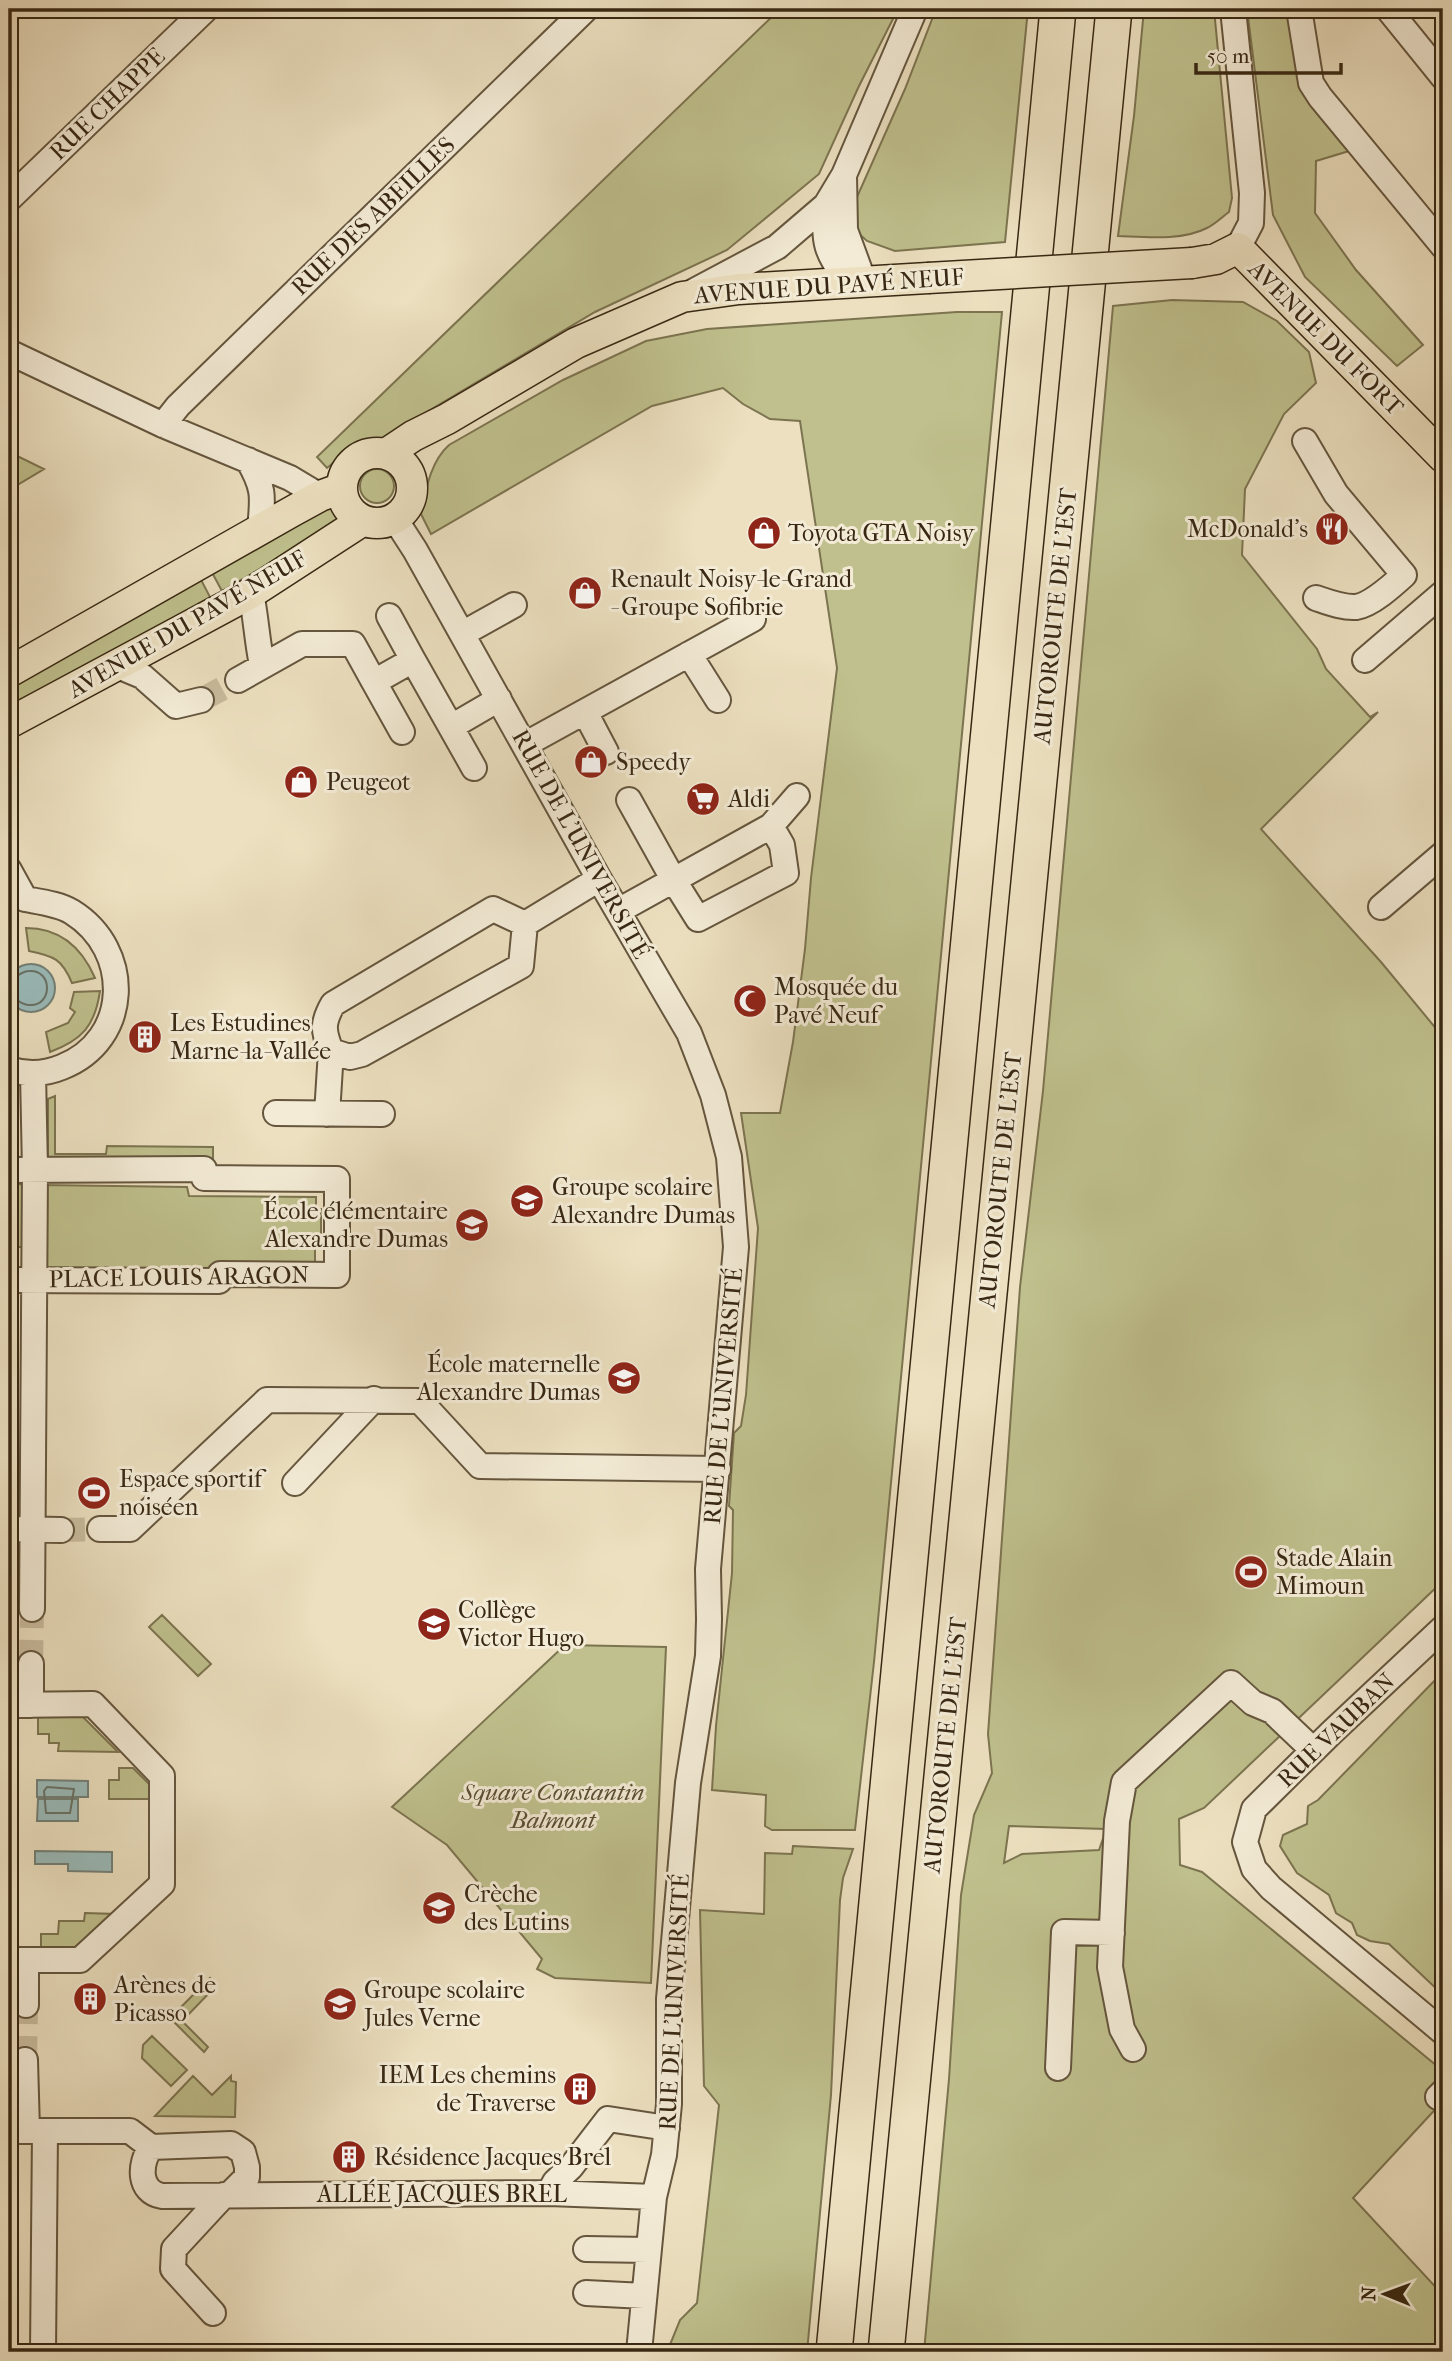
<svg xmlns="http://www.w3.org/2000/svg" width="1452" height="2361" font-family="'IM FELL French Canon',serif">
  <rect width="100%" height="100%" fill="#ece0c0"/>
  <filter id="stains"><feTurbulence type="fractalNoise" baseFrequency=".00286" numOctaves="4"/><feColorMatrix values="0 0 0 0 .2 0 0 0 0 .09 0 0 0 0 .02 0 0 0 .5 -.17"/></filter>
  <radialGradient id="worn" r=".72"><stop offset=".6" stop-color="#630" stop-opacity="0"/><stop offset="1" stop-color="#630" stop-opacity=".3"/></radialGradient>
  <path fill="#bfc08d" stroke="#7c7450" stroke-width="2" fill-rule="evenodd" d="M780 9H898L859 86 819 174 727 250 595 312 378 441 358 443 327 468 317 457Z
    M936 9H1028L1005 242 895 251 867 241 856 231 849 215 905 89Z
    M1144 9H1214L1232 198 1229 212C1222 217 1215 224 1207 228 1182 241 1145 237 1118 236L1134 116Z
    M1247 9H1288L1349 151 1316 161 1315 213 1356 270 1423 345 1397 366 1305 277 1273 215Z
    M1172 300 1243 302 1277 321 1309 352 1316 383 1284 414 1245 489 1242 555 1317 649 1326 669 1370 717 1378 712 1261 829 1381 962 1443 1037V1581L1204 1808 1179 1819 1180 1865 1202 1872 1443 2071V2101L1353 2198 1443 2295V2352H924L949 2079 961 1895 974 1815 992 1773 988 1734 1020 1287 1043 1091 1113 306ZM1009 1826 1106 1829V1830L1099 1850 1022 1854 1004 1863Z
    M957 312H1002L874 1662 855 1830H772L765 1826 766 1795 712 1790 716 1726 732 1573 733 1510 729 1506 734 1433 741 1426 746 1395 758 1228 741 1113H780L793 1042 805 949 811 878 837 668 800 421 770 419 743 404 723 388 652 406 431 534 421 514C426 490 430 462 449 445L563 380 646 341 707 329Z
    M9 452 44 469 9 490Z
    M360 486a17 17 0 1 1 34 0a17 17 0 1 1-34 0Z
    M334 496 346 519 222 591 209 567Z
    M198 574 210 597 9 712V681Z
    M26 928C61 928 82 948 95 978L72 983C62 959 54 956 29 951Z
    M100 991C95 1026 82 1040 50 1052L46 1032 68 1023 75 1012 70 1008 74 992Z
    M55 1096V1154H106L107 1146 213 1147V1166L48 1165V1099Z
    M25 1184 24 1247H18L17 1270H9V1185Z
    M41 1185 187 1187 189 1196 316 1197V1209H321V1248H315V1271H40Z
    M162 1615 211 1664 198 1676 149 1627Z
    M565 1645 666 1647 651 1983 555 1978 537 1969 542 1959 447 1845 392 1807Z
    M1443 1672V1995L1389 1944 1370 1941 1357 1935 1352 1923 1336 1913 1329 1895 1297 1873 1280 1846 1283 1835 1307 1824 1308 1806 1318 1800Z
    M38 1713H79L118 1752 58 1751 59 1743H49V1734H38Z
    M119 1768H133L150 1785V1799H109V1780H119Z
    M793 1846 853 1849 843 1878 840 1900 831 2095 807 2352H667L680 2320 697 2303 719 2105 704 2086 700 1910 764 1914 765 1853 792 1854Z
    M85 1913 116 1914 77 1952 41 1951V1934H58L59 1921H84Z
    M210 1978 217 1985 182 2021 208 2047 204 2052 170 2018Z
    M152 2036 187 2070 171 2086 142 2058 143 2045Z
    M193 2076 212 2095 231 2076V2081L236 2082 235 2117 155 2116Z"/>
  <path fill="#9abbba" stroke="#738077" stroke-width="2" d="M7 988a24 24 0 1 1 48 0a24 24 0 1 1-48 0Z
    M37 1780 88 1781V1797H37Z
    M38 1799H78V1821H37Z
    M35 1851 112 1852V1872L68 1871V1864H35Z"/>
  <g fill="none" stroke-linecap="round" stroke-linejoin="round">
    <path stroke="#697266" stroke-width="2" d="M9 979C17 978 21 971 29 971 53 969 53 1007 29 1005 21 1005 17 998 9 997
      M47 1787 74 1789 70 1813H46L44 1791Z"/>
    <path stroke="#c8bb9d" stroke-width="24" stroke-dasharray="24 12" stroke-linecap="butt" d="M201 700 238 680
      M61 1530 100 1529
      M31 1664 32 1609
      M25 2060 26 2005"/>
    <g stroke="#65563e" stroke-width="28">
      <path id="minor" d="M1233 9 1252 193 1251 223 1238 248
        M1299 9 1311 83 1320 97 1443 246
        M1388 9 1443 77
        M844 176 845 230 864 282
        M9 199 206 9
        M826 205C824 247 825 248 848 283
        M694 291 777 247 826 205 844 175 915 9
        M9 352 163 425 290 478 320 496
        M163 425 178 406 586 9
        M1305 441 1336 494 1404 575C1393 585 1371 605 1356 607 1343 608 1328 602 1316 598
        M248 460C265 489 263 497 260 529
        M395 519 415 550 599 879 689 1033 713 1095 729 1157 736 1247 708 1569 709 1619 708 1656 688 1783 669 1999V2104L664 2155 654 2197 639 2352
        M251 593C256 617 257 641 262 665
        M389 616 413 660
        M462 634 514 605
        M689 654 718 700
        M1365 660 1443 593
        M118 666 142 676 176 706 201 700
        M238 680 302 644H353L374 682 413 660 474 768
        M374 682 402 732
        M585 712 606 752
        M451 727 499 699
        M526 744 753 619
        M771 826 797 796
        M9 870 25 899C41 902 59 904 72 912 133 950 131 1040 62 1067 45 1074 26 1075 9 1069
        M1381 907 1443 854
        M493 909 525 924 521 966 362 1054 350 1057 331 1051C323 1031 322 1023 333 1004Z
        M618 911 771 826 782 845 786 873 698 919 673 879 629 800
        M525 924 599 879
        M276 1113 382 1114
        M327 1114 331 1051
        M9 1170 204 1169V1178L337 1179V1275L220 1274 219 1281 9 1280
        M295 1483 374 1399
        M9 1529 61 1530
        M100 1529H130L267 1400 420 1401 480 1466 718 1469
        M32 1609 35 1170 33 1073
        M1443 1628 1331 1733 1254 1809 1245 1842 1254 1869 1271 1888 1443 2032
        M9 1705 93 1704 162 1776V1884L80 1960H9
        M31 1705V1664
        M26 2005V1960
        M1133 2049 1122 2029 1110 1967 1117 1821 1124 1782 1231 1683 1253 1703 1272 1711 1313 1750
        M25 2060 27 2131
        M1058 2068 1064 1932 1112 1933
        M1438 2097 1443 2092
        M9 2131H130L151 2147
        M549 2193 555 2182 571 2167 608 2119 667 2128
        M229 2195 247 2177V2167L243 2152 231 2144 151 2147C139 2164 138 2192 162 2196L549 2193 654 2197
        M586 2249 648 2250
        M586 2293 644 2296
        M213 2313 173 2269 174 2249 224 2195
        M43 2352 45 2131"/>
    </g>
    <g stroke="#382813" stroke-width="33">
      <path id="major" d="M1192 263 1216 259 1238 248 1443 457
        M342 488a35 35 0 1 1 70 0a35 35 0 1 1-70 0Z
        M386 454 413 436 447 419 576 343 682 297 739 289 928 278
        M9 672 291 512 320 496 342 488
        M9 723 251 593 362 521"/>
    </g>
    <g stroke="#382813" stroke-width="38">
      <path id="highway" d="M834 2352 1058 9
        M886 2352 1114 9"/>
    </g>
    <use href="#minor" stroke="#f3ebd6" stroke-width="24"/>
    <use href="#major" stroke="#ece0c0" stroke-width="30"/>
    <use href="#highway" stroke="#ece0c0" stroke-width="35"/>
    <g stroke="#382813" stroke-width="33" stroke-linecap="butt">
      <path id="major-bridge" d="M928 278 1192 263"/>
    </g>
    <use href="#major-bridge" stroke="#ece0c0" stroke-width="30"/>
  </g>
  <defs>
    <g id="restaurant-disc" transform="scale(1.75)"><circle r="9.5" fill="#8f2418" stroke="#f3ebd6"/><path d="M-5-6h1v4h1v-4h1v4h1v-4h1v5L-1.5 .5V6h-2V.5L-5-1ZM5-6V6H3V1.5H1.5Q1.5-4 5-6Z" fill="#fff"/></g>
    <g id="shop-disc" transform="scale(1.75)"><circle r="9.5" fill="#8f2418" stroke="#f3ebd6"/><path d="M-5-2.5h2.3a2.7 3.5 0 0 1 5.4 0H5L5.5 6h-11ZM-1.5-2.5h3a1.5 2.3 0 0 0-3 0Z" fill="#fff"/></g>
    <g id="supermarket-disc" transform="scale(1.75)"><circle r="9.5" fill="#8f2418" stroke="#f3ebd6"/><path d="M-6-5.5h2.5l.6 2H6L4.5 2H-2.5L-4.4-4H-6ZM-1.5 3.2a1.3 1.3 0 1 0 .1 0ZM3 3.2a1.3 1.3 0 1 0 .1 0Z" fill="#fff"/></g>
    <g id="mosque-disc" transform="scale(1.75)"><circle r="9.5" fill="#8f2418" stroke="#f3ebd6"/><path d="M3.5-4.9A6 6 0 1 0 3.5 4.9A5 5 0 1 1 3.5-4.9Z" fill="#fff"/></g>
    <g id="building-disc" transform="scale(1.75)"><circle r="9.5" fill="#8f2418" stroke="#f3ebd6"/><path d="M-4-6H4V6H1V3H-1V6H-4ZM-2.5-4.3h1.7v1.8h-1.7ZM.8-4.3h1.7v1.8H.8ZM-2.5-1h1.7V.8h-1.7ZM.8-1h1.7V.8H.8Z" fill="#fff"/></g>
    <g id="school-disc" transform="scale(1.75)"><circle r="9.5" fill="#8f2418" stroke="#f3ebd6"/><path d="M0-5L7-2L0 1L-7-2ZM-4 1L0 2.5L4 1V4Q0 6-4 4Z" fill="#fff"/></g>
    <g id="stadium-disc" transform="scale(1.75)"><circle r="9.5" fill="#8f2418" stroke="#f3ebd6"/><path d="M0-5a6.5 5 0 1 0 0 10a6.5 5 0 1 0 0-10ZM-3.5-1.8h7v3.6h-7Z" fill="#fff"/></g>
  </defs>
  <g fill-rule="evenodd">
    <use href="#restaurant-disc" x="1332" y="529"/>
    <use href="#shop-disc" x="764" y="533"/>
    <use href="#shop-disc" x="585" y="593"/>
    <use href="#shop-disc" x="591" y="762"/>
    <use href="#shop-disc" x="301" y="782"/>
    <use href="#supermarket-disc" x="703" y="799"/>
    <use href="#mosque-disc" x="750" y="1001"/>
    <use href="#building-disc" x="145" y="1037"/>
    <use href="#school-disc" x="527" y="1201"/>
    <use href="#school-disc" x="472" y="1225"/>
    <use href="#school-disc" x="624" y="1378"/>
    <use href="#stadium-disc" x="94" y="1493"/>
    <use href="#stadium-disc" x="1251" y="1572"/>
    <use href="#school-disc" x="434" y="1624"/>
    <use href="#school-disc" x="439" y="1908"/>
    <use href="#building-disc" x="90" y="1999"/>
    <use href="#school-disc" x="340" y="2004"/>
    <use href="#building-disc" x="580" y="2089"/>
    <use href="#building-disc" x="349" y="2157"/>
  </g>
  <g text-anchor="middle" stroke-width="6" stroke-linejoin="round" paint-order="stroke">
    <g font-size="24" fill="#382813" stroke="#f3ebd6">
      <text transform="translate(107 104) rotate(-44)" y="8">RUE CHAPPE</text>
      <text transform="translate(373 216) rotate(-44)" y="8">RUE DES ABEILLES</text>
      <text transform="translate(829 286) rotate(-4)" y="8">AVENUE DU PAVÉ NEUF</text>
      <text transform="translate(1326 338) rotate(45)" y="8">AVENUE DU FORT</text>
      <text transform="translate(1055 616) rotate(-84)" y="8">AUTOROUTE DE L’EST</text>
      <text transform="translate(187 624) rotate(-30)" y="8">AVENUE DU PAVÉ NEUF</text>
      <text transform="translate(581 844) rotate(61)" y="8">RUE DE L'UNIVERSITÉ</text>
      <text transform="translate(1000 1180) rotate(-84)" y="8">AUTOROUTE DE L’EST</text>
      <text transform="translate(179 1277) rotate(-1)" y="8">PLACE LOUIS ARAGON</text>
      <text transform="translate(723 1396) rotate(-85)" y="8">RUE DE L'UNIVERSITÉ</text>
      <text transform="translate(1336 1730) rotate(-44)" y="8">RUE VAUBAN</text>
      <text transform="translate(945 1745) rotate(-84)" y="8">AUTOROUTE DE L’EST</text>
      <text transform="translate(674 2002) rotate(-87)" y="8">RUE DE L'UNIVERSITÉ</text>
      <text x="442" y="2202">ALLÉE JACQUES BREL</text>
    </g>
    <g font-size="24" fill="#382813" stroke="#f3ebd6" text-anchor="start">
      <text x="1308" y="537" text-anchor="end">McDonald's</text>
      <text x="788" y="541">Toyota GTA Noisy</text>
      <text x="610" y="587">Renault Noisy-le-Grand<tspan x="610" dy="28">- Groupe Sofibrie</tspan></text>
      <text x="616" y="770">Speedy</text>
      <text x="326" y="790">Peugeot</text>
      <text x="728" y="807">Aldi</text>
      <text x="774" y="995">Mosquée du<tspan x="774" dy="28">Pavé Neuf</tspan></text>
      <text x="170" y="1031">Les Estudines<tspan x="170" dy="28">Marne-la-Vallée</tspan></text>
      <text x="552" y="1195">Groupe scolaire<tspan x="552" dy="28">Alexandre Dumas</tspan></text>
      <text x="448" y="1219" text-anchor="end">École élémentaire<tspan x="448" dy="28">Alexandre Dumas</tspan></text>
      <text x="600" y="1372" text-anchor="end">École maternelle<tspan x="600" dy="28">Alexandre Dumas</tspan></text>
      <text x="119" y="1487">Espace sportif<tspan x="119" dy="28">noiséen</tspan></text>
      <text x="1276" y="1566">Stade Alain<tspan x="1276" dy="28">Mimoun</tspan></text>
      <text x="458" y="1618">Collège<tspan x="458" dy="28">Victor Hugo</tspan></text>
      <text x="464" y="1902">Crèche<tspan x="464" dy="28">des Lutins</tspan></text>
      <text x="114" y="1993">Arènes de<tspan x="114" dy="28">Picasso</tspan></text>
      <text x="364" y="1998">Groupe scolaire<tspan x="364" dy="28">Jules Verne</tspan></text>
      <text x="556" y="2083" text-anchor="end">IEM Les chemins<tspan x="556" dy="28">de Traverse</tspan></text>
      <text x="374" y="2165">Résidence Jacques Brel</text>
    </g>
    <g font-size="24" font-style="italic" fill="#5a4e32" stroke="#f3ebd6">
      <text x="553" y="1800">Square Constantin<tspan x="553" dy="28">Balmont</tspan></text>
    </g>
  </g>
  <rect width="1452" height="2361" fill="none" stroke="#ece0c0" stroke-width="35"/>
  <rect x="10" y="10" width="1431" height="2340" fill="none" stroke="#382813" stroke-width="3.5"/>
  <rect x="18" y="18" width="1417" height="2326" fill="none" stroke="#382813" stroke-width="2"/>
  <g transform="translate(1385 2294) rotate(271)" stroke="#f3ebd6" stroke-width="5" paint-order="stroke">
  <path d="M0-5L12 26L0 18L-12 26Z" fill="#382813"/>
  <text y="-10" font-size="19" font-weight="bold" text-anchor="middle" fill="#382813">N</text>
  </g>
  <path d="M1196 63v10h145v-10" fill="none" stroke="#382813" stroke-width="3.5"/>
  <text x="1207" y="63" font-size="21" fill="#382813" stroke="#f3ebd6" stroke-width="5" paint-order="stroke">50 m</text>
  <rect width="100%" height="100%" filter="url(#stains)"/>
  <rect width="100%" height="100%" fill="url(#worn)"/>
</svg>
